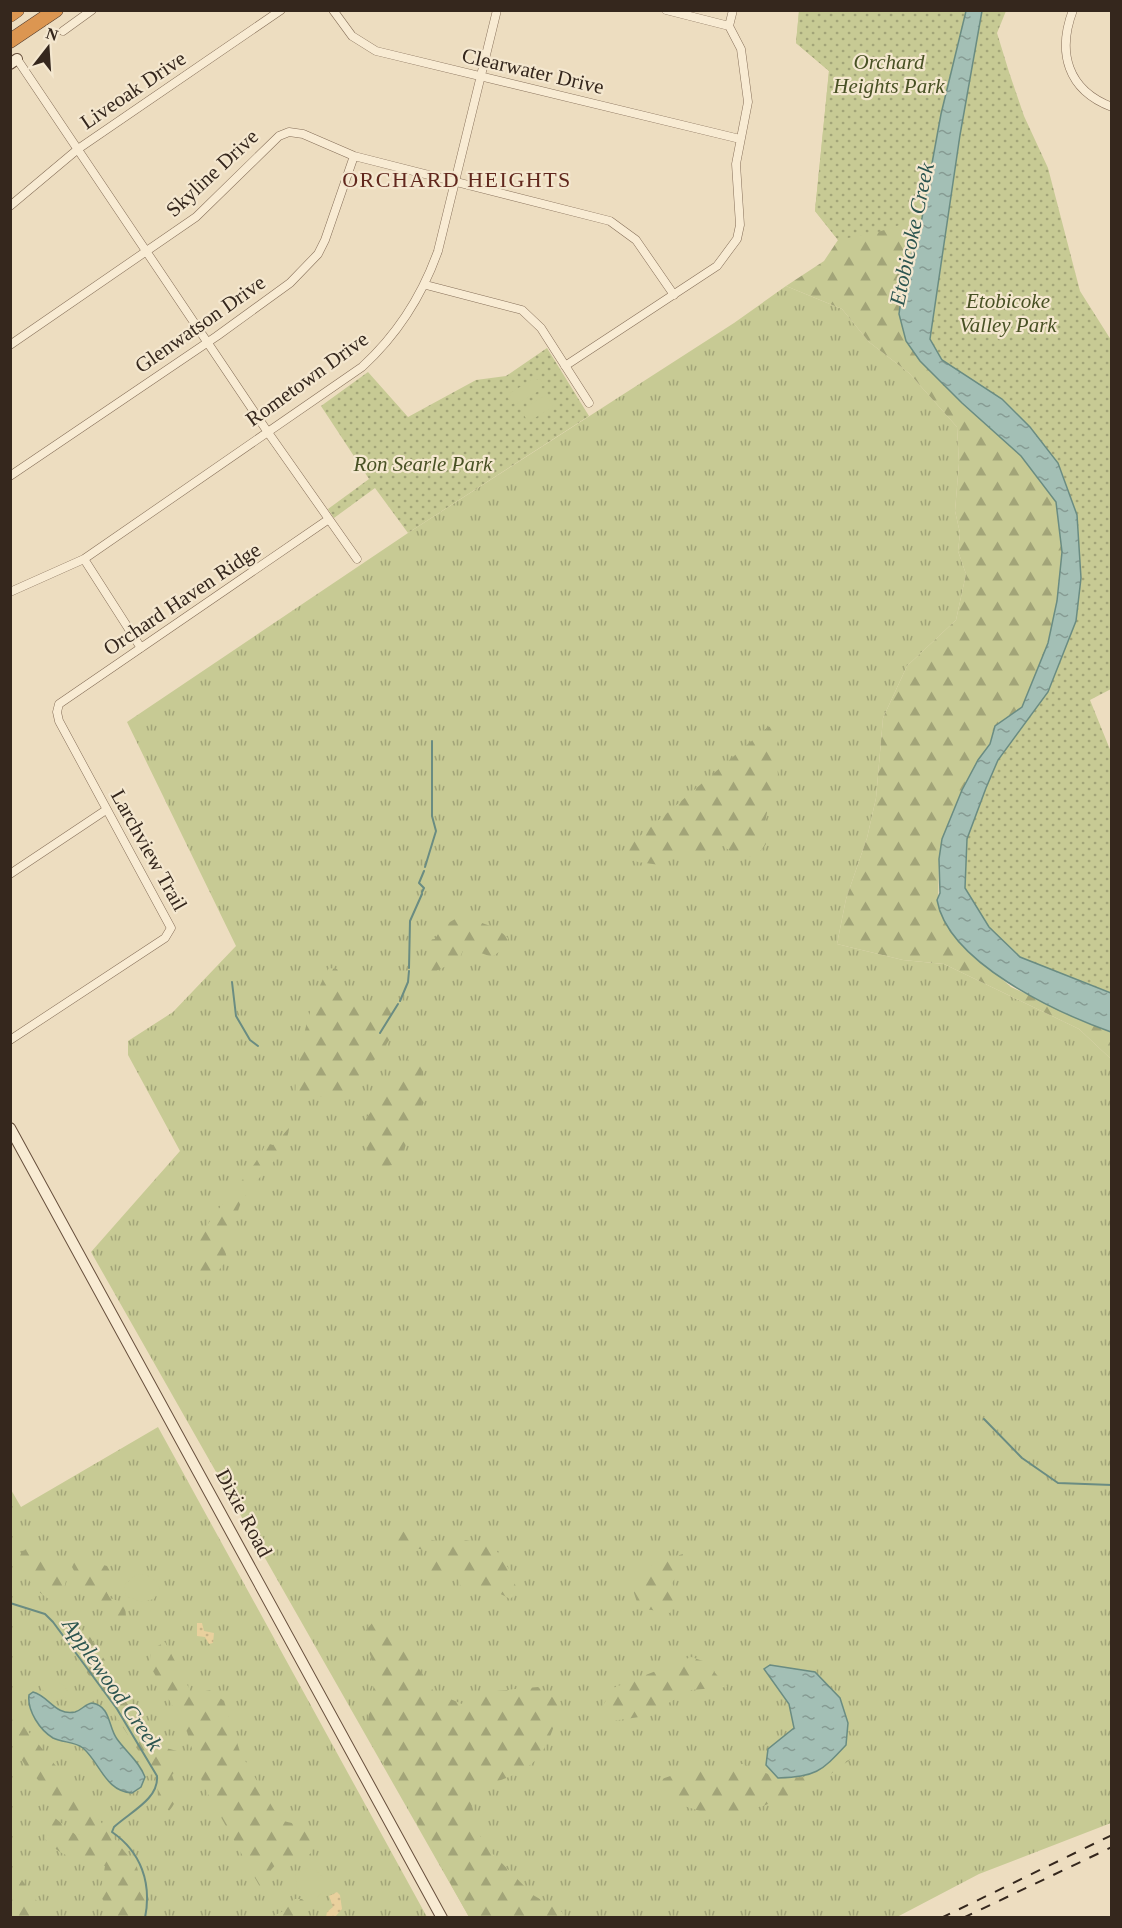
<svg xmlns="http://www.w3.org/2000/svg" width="1122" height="1928" font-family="'Times New Roman',serif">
  <defs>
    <pattern id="grass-tufts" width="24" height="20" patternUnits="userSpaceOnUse" patternTransform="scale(1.5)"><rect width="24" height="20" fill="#c7ca94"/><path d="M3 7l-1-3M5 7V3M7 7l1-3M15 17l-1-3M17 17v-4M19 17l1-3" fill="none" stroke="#a2a478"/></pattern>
    <pattern id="forest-firs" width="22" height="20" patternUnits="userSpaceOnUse" patternTransform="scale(1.5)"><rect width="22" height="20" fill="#c7ca94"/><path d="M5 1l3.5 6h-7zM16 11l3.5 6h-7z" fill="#a2a478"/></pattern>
    <pattern id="sand-dots" width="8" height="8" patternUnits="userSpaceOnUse" patternTransform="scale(1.5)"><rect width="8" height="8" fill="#e9d09d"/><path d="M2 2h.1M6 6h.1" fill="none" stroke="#c8b387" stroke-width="1.8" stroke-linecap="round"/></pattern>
    <pattern id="park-dots" width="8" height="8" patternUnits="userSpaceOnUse" patternTransform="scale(1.5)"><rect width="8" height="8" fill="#c7ca94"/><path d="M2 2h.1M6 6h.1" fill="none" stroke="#a2a478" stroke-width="1.8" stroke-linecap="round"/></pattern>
    <pattern id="water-ripples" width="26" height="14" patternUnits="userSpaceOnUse" patternTransform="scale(1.5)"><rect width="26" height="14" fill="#a3bfb5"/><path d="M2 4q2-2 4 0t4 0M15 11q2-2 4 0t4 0" fill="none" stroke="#869b93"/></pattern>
  </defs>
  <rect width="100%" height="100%" fill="#edddc0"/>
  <path fill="url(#grass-tufts)" d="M786 286 842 309 869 342 909 373 957 427 959 463 955 511 960 533 958 551 966 574 956 620 907 666 883 718 876 798 867 838 846 899 837 944 903 960 944 964 1079 1029 1111 1059V1823L979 1874 897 1917H564L561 1912 469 1917 91 1252 180 1151 128 1055V1041L173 1012 236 946 127 722 408 533 734 323Z
    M158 1427 427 1917H11L10 1488 21 1507Z"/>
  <path fill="url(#forest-firs)" d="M799 11 957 44 922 218 904 279 962 403 1021 456 1056 502 1062 552 1057 601 1048 643 1022 707 995 726 990 744 978 760 942 839 939 859 938 906 993 971 1011 987 1111 1032V1059L1079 1029 944 964 903 960 837 944 846 899 867 838 876 798 883 718 907 666 956 620 966 574 958 551 960 533 955 511 959 463 957 427 909 373 869 342 842 309 786 286 824 261 838 240 815 211 829 71 796 43Z
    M778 725C780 738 778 740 775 752 774 761 780 770 777 780 771 804 761 819 766 844 752 864 738 858 722 845L699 854H676L660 865 638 862 619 854 768 727Z
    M462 915 473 924 482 923 496 928 508 938 507 946 492 957 481 953 475 942C460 942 465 956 456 961 447 965 439 971 429 973L423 965 429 950 428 940 435 939 443 926Z
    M329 968 337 969 347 990 357 1000 389 1002 404 1012 401 1022 380 1054 336 1099 326 1096 296 1101C292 1069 311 996 329 968Z
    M424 1044 430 1058 423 1067 424 1102 407 1141 402 1157 393 1165 382 1167C366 1155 361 1140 365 1120L412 1054Z
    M289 1128C286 1159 255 1176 241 1203 234 1218 236 1234 224 1246L227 1259 219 1270 202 1282C199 1276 194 1267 195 1260 196 1220 251 1181 266 1143L273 1145Z
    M416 1530 429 1539 446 1544 466 1540 494 1547 509 1569 518 1592 510 1599C494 1589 484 1590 467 1584L461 1587 457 1577 447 1573 433 1574 427 1563 435 1560 433 1552C420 1547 410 1550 397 1546V1532Z
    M29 1549 44 1552 66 1581 61 1600 53 1602C39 1592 24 1583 28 1565L20 1556 22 1551Z
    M683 1554 679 1572 672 1583 677 1597 670 1613 639 1608 629 1578 659 1561Z
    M86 1560 107 1566 112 1575 105 1589 110 1598 125 1604 126 1617 119 1621C112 1618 88 1600 84 1594 79 1586 77 1575 72 1567L75 1561Z
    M373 1622 403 1644 434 1692 462 1704 496 1691 538 1687 561 1703C543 1768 532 1770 471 1790L473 1825 490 1851 533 1895 562 1912 564 1917H469L366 1732 376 1672 363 1634Z
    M87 1632 159 1746 177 1751 183 1763 172 1775C177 1789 180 1798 169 1811L158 1798 157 1779 78 1659 71 1640 77 1634Z
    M165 1642 192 1694 210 1690 224 1701 240 1752 280 1820C303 1827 314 1823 312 1852L305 1858 279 1861 271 1870 272 1886 264 1894 203 1785 187 1732 149 1664 152 1649Z
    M691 1657 706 1662 727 1687 691 1690 646 1716 612 1721 601 1709 613 1688Z
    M11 1710 137 1867 149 1917H113L100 1895 105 1866C82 1861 61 1858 45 1839L46 1823 55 1818 76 1835 84 1833 25 1765 11 1743Z
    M851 1759 817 1784 763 1806 715 1816 669 1801 659 1780 690 1769 743 1764 778 1778 808 1777Z
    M11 1873 22 1880 48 1917H11Z
    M295 1899H302L306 1903 304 1917H272L285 1910Z"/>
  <path fill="url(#sand-dots)" d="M197 1623H202L204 1631 214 1633 213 1643 209 1644 205 1637 197 1636Z
    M337 1892 340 1895 342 1909 335 1917H326L327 1912 333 1907 329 1896Z"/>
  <path fill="url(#park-dots)" d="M799 11H966L941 114 922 218 878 232 838 240 815 211 829 71 796 43Z
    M982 11H1006L997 33 1009 72 1024 116 1048 168 1080 291 1111 340V689L1090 700 1111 752V993L1020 958 989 927 965 888 967 839 986 788 998 760 1048 692 1076 621 1081 578 1077 515 1058 463 1030 427 1002 399 942 360 930 339 960 135Z
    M547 348 589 416 408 533 375 488 334 518 328 509 369 479 321 406 368 372 408 417 476 380 506 376Z"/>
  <path fill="#c7ca94" d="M535 378 537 380 540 379 544 385 541 387 542 389 517 404 515 402 512 404 508 398 511 396 510 393Z
    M546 395 553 407 528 422 521 410Z
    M137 1574C148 1574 157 1578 160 1589L154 1599 142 1602 126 1596 124 1585Z
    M49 1677 65 1686 68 1693 66 1697 57 1700 41 1689V1679Z
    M304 1868 316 1870 323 1878V1892L315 1899H308L297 1887 295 1875Z"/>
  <path fill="url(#water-ripples)" stroke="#6a8c82" stroke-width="1.5" d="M966 11H982L960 135 930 339 942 360 1002 399 1030 427 1058 463 1077 515 1081 578 1076 621 1048 692 998 760 986 788 967 839 965 888 989 927 1020 957 1111 993V1032C1058 1013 948 963 937 900L940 893 939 859 942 839 962 790 978 760 990 744 995 726 1022 707 1048 643 1057 601 1062 552 1056 502 1021 456 962 403 920 361 906 341 899 314 904 279 922 218 941 114Z
    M770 1665 815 1672 840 1698 848 1723 846 1745C820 1773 816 1776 778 1778L766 1765 768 1749 794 1728 789 1704 764 1669Z
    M33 1692C49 1696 55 1716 75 1712 82 1710 85 1704 92 1703 111 1706 108 1727 117 1739 127 1753 139 1761 145 1777L141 1787 132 1793C105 1791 101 1764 83 1748 74 1741 63 1743 53 1738 40 1730 27 1711 29 1695Z"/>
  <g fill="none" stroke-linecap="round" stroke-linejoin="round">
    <path stroke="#6a8c82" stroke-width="2" d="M425 867 436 831 432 816V741
      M422 892 424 888 419 883 424 871
      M409 968 410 921 422 894
      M232 982 236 1016 250 1040 258 1046
      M400 1001 408 982 409 971
      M380 1033 398 1004
      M984 1419 1022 1458 1058 1483 1112 1485
      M10 1603 45 1614 53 1622 117 1709 157 1776C159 1799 130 1812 114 1827L112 1832C141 1852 152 1883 145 1918"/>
    <g stroke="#856e58" stroke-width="9">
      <path id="street" d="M333 10 352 36 376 51 740 139
        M666 10 729 26
        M1073 10C1057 52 1067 90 1112 107
        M63 31 92 10
        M17 59 267 431 357 559
        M10 206 78 149 281 10
        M426 285 522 310 541 328 589 403
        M10 345 196 217 279 136 289 132 303 134 354 156 610 221 636 240 674 295
        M565 366 717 266 737 239 740 225 736 164 748 102 741 49 729 26 733 10
        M10 476 217 336 290 283 318 254 325 240 354 156
        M84 559 141 648
        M10 592 84 559 362 367C398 334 422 296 438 251L497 10
        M10 874 106 810
        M10 1040 165 938 171 928 59 721 57 712 59 704 329 519"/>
    </g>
    <g stroke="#674f3c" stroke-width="12">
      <path id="secondary" d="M10 64 17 59
        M10 1128 442 1918"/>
    </g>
    <g stroke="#533c2d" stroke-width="15">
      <path id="highway" d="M10 15 17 10
        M10 41 56 10"/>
    </g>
    <use href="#street" stroke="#f8ebd3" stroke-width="8"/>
    <use href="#secondary" stroke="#f8ebd3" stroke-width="10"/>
    <use href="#highway" stroke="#dc9651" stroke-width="14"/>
    <path stroke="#35271d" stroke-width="2" stroke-dasharray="10 10" stroke-linecap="butt" d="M941 1918 1112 1835
      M963 1918 1112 1847"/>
  </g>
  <g text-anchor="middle" stroke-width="4.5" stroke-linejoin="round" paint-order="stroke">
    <g font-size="21" font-style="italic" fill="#485124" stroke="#f4e7cf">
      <text x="889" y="69">Orchard<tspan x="889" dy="24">Heights Park</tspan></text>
      <text x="1008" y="308">Etobicoke<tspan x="1008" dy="24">Valley Park</tspan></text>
      <text x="423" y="471">Ron Searle Park</text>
    </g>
    <g font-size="21" fill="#35271d" stroke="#f4e7cf">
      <text transform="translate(533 71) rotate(13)" y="7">Clearwater Drive</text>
      <text transform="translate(133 90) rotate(-34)" y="7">Liveoak Drive</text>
      <text transform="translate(212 173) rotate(-43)" y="7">Skyline Drive</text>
      <text transform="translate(200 324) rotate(-35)" y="7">Glenwatson Drive</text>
      <text transform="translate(307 379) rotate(-36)" y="7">Rometown Drive</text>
      <text transform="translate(182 599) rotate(-34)" y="7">Orchard Haven Ridge</text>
      <text transform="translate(149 850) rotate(61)" y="7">Larchview Trail</text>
      <text transform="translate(244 1513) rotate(62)" y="7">Dixie Road</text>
    </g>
    <g font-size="22" letter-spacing="1.5" fill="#61271d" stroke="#f4e7cf">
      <text x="457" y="187">ORCHARD HEIGHTS</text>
    </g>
    <g font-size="22" font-style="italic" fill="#2c5550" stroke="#f4e7cf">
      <text transform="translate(911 234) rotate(-78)" y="8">Etobicoke Creek</text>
      <text transform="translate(113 1684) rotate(55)" y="8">Applewood Creek</text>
    </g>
  </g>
  <rect width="1122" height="1928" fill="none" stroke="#35271d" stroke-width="24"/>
  <g transform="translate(48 48) rotate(17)" stroke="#f4e7cf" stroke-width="4.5" paint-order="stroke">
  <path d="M0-4.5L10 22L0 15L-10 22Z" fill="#35271d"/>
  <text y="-9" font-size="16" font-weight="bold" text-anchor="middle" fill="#35271d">N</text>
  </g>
</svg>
